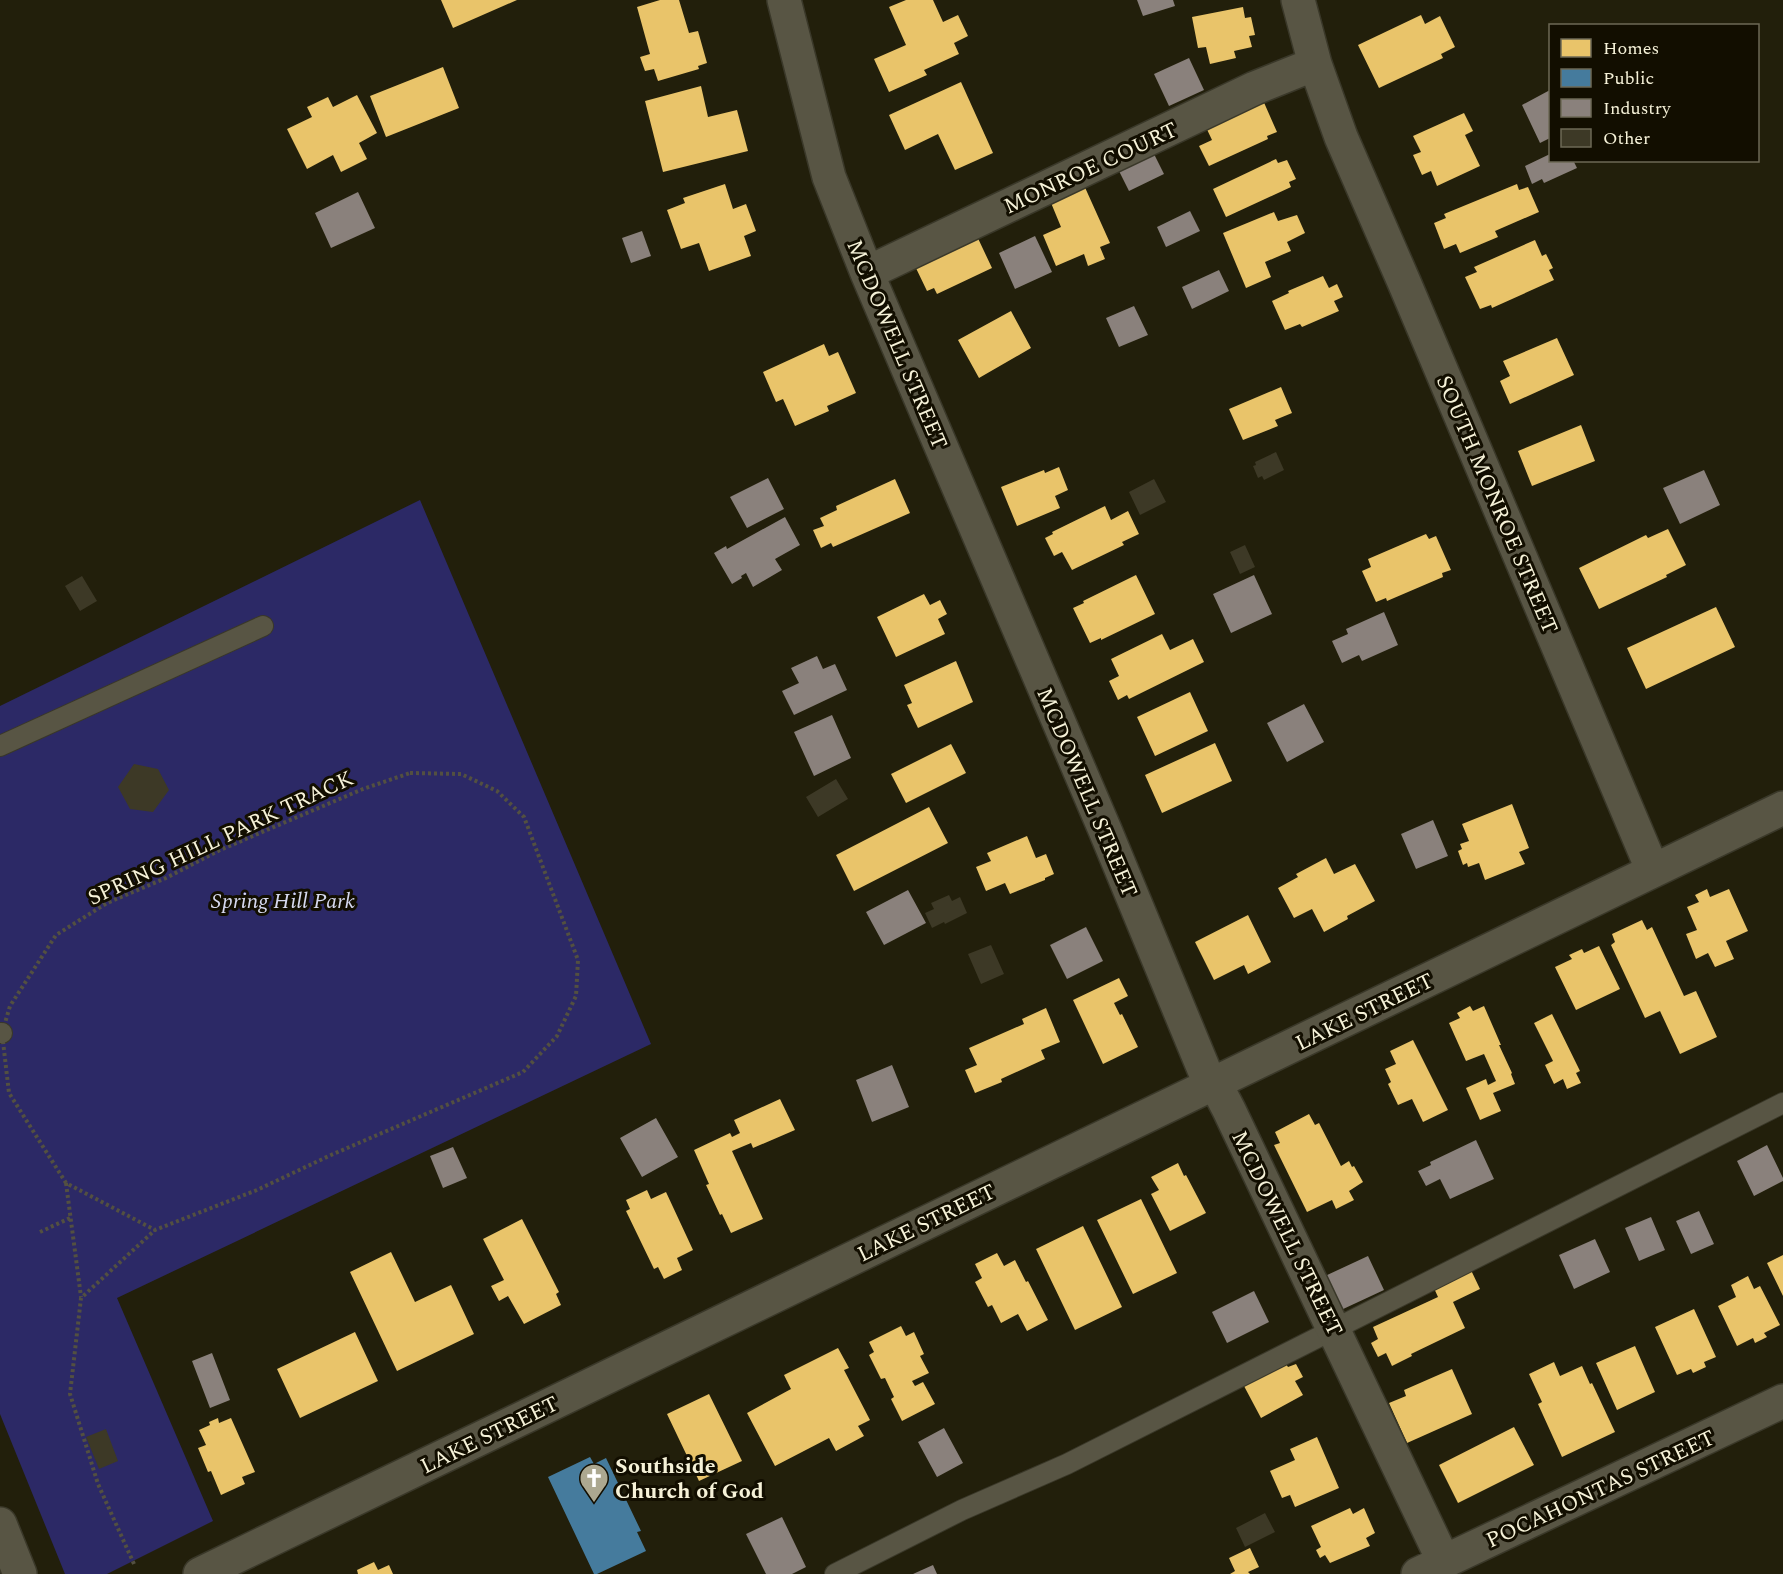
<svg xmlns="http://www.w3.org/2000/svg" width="1783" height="1574" font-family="Spectral,serif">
  <rect width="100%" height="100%" fill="#221f0b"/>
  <path fill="#2c2966" d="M420 500 651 1044 117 1298 213 1521 107 1574H65L0 1414V706Z"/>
  <path fill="#e9c46a" d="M441 0H517L453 28Z
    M660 0H679L689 33 698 31 707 63 698 66 699 69 658 81 654 69 645 71 640 57 650 54 637 7Z
    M906 0H933L943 22 958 15 968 36 954 43 959 54 924 70 927 75 889 92 874 59 906 45 889 7Z
    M1243 7 1245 18 1251 17 1255 35 1249 36 1252 47 1234 51 1236 58 1210 64 1206 47 1198 48 1192 17Z
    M1421 15 1425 24 1440 16 1455 47 1441 54 1443 58 1379 88 1358 45Z
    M443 67 459 108 386 137 370 96Z
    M961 82 993 153 955 170 938 134 905 150 889 115Z
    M701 86 708 117 737 110 748 151 663 172 645 101Z
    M357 95 377 133 359 143 367 159 341 172 333 155 307 169 287 129 312 117 307 107 328 97 333 107Z
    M1262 98 1277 132 1267 136 1268 139 1209 166 1199 146 1212 140 1203 121Z
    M1464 113 1473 131 1465 135 1480 166 1437 186 1431 171 1422 175 1413 155 1421 152 1413 136Z
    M1276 159 1278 163 1287 160 1296 179 1289 182 1291 187 1226 217 1213 189Z
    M1083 183 1110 243 1100 247 1105 259 1088 266 1084 254 1056 266 1043 235 1061 227 1049 198Z
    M725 184 733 209 746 204 756 231 744 236 751 256 709 271 699 243 681 249 667 210 685 203 683 198Z
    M1517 184 1519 190 1528 187 1539 212 1495 231 1498 237 1460 253 1456 244 1444 249 1434 223 1446 218 1444 214Z
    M1274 212 1278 221 1297 215 1305 233 1287 242 1291 251 1265 262 1271 277 1246 288 1223 233Z
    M975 232 992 268 937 294 934 288 927 291 914 264Z
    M1535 240 1542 256 1546 254 1553 268 1549 270 1554 280 1492 308 1491 305 1480 309 1465 277 1477 272 1474 267Z
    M1323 276 1329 288 1337 284 1343 297 1334 301 1339 311 1302 327 1300 324 1285 330 1272 301 1289 293 1288 291Z
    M1011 311 1031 348 979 378 958 340Z
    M1557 338 1574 375 1510 404 1500 381 1510 376 1503 361Z
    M824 344 829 356 838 352 856 393 827 406 829 411 795 426 783 399 776 402 763 372Z
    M1281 387 1292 413 1275 420 1278 426 1243 440 1229 409Z
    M1581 425 1595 461 1532 486 1518 451Z
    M1059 467 1068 490 1055 496 1060 508 1017 526 1001 487 1044 470 1045 473Z
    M895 479 910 513 833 547 831 543 821 548 813 530 824 526 820 518 837 510 836 506Z
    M1105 506 1111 520 1128 511 1139 534 1122 542 1124 545 1072 570 1062 552 1054 556 1045 538 1053 534 1052 532Z
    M1668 529 1686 565 1666 575 1667 577 1599 609 1579 568 1646 535 1648 538Z
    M1426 534 1429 539 1436 536 1451 570 1442 573 1443 577 1387 601 1386 598 1376 602 1362 571 1371 567 1368 559Z
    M1136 575 1155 614 1101 640V638L1090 643 1073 608 1084 603 1083 601Z
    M924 594 930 605 940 600 947 614 938 619 945 634 896 657 877 617Z
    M1716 607 1735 647 1646 689 1627 648Z
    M1162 634 1170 650 1193 639 1204 662 1129 699 1127 695 1118 700 1109 681 1119 676 1111 659Z
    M956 661 973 702 918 728 907 705 912 703 904 685Z
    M1190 692 1208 731 1155 756 1137 717Z
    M1215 743 1232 781 1162 813 1145 775Z
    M951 744 966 773 906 803 891 774Z
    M1512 804 1529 848 1519 852 1525 864 1485 880 1479 863 1468 867 1467 863 1463 865 1458 851 1462 849 1460 844 1469 841 1462 824Z
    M929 807 948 843 854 891 836 855Z
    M1027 836 1036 858 1046 854 1054 874 1045 878V880L1010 894 1005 883 986 891 976 867 991 861 987 853Z
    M1326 858 1334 874 1355 864 1375 901 1347 916 1348 919 1324 932 1312 909 1294 918 1278 888 1298 877 1296 874Z
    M1707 889 1710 897 1729 889 1748 931 1726 941 1734 959 1715 967 1708 953 1696 959 1686 934 1697 930 1687 907 1699 902 1695 895Z
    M1248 915 1271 962 1248 974 1244 965 1214 980 1195 942Z
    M1642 920 1647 930 1652 927 1684 996 1696 991 1717 1037 1680 1054 1660 1011 1645 1018 1611 945 1615 942 1612 934Z
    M1599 946 1620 989 1576 1010 1555 967 1572 959 1569 955 1582 949 1584 953Z
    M1119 978 1128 996 1114 1003 1120 1015 1122 1014 1138 1047 1103 1064 1073 1000Z
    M1470 1006 1473 1011 1484 1006 1501 1045H1499L1512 1073 1511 1074 1515 1084 1493 1093 1501 1111 1480 1120 1466 1088 1486 1079 1488 1085 1496 1081 1484 1054 1466 1061 1449 1023 1460 1018 1457 1013Z
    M1046 1008 1060 1042 1041 1050 1045 1059 1001 1079 1002 1082 975 1093 965 1070 977 1065 969 1048 1024 1024 1022 1019Z
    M1552 1014 1580 1071 1576 1073 1581 1083 1567 1089 1563 1079 1554 1084 1545 1065 1553 1061 1534 1023Z
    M1413 1040 1448 1110 1423 1122 1412 1099 1398 1105 1388 1084 1391 1082 1385 1069 1396 1064 1390 1051Z
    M780 1099 795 1130 753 1148 751 1143 732 1151 763 1219 731 1233 722 1214 720 1215 706 1185 709 1184 694 1150 730 1133 732 1137 740 1133 734 1120Z
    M1309 1114 1315 1125 1319 1123 1341 1166 1349 1161 1352 1167 1354 1166 1363 1182 1349 1191 1354 1200 1336 1209 1332 1200 1307 1212 1274 1145 1280 1143 1275 1132Z
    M1178 1163 1184 1176 1186 1175 1206 1213 1170 1231 1151 1194 1159 1190 1151 1177Z
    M647 1190 651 1199 666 1192 693 1250 677 1258 682 1270 664 1279 658 1267 654 1269 626 1211 630 1209 626 1200Z
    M1141 1199 1177 1273 1133 1294 1097 1220Z
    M522 1219 559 1292 556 1294 561 1305 524 1324 508 1296 499 1301 491 1286 504 1280 483 1239Z
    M1083 1226 1122 1307 1075 1330 1036 1249Z
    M391 1252 415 1302 451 1285 474 1334 397 1371 350 1272Z
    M997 1253 1004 1266 1015 1260 1026 1282 1028 1281 1048 1320 1027 1331 1018 1314 1001 1323 992 1305 988 1307 975 1282 982 1278 975 1264Z
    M1783 1255V1296L1767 1263Z
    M1470 1268 1480 1289 1453 1302 1465 1328 1411 1354 1412 1356 1392 1366 1386 1353 1378 1357 1371 1343 1378 1339 1373 1327 1438 1297 1433 1286Z
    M1748 1276 1754 1289 1760 1286 1780 1325 1764 1333 1767 1337 1755 1343 1753 1338 1737 1346 1718 1306 1736 1297 1731 1285Z
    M1694 1309 1716 1357 1704 1362 1706 1367 1693 1373 1691 1369 1677 1375 1655 1327Z
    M901 1326 906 1336 914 1332 924 1354 920 1356 929 1373 912 1381 915 1386 923 1382 935 1404 902 1421 891 1399 894 1397 885 1378 881 1379 869 1355 874 1352 869 1342Z
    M355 1332 378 1381 300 1418 277 1369Z
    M1635 1346 1655 1392 1617 1410 1596 1363Z
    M838 1348 849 1368 844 1370 870 1420 858 1426 864 1436 836 1451 829 1438 775 1466 747 1413 791 1389 784 1375Z
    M1554 1362 1560 1376 1582 1366 1590 1384 1592 1383 1615 1432 1562 1457 1538 1404 1542 1402 1529 1374Z
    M1286 1364 1288 1367 1296 1364 1303 1377 1295 1381 1303 1395 1261 1418 1244 1386Z
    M1452 1369 1472 1414 1407 1443 1389 1403 1406 1396 1404 1390Z
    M709 1394 742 1461 699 1481 667 1414Z
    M218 1418 219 1423 231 1418 255 1472 242 1477 245 1484 221 1495 211 1471 208 1472 198 1448 206 1445 199 1430 210 1425 209 1422Z
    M1514 1427 1534 1465 1458 1503 1439 1465Z
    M1317 1437 1339 1488 1295 1507 1290 1495 1282 1498 1270 1471 1295 1460 1290 1449Z
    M1350 1508 1353 1514 1364 1508 1375 1533 1366 1538 1370 1546 1330 1563 1325 1555 1320 1558 1316 1550 1321 1547 1311 1526Z
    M1250 1548 1259 1567 1248 1572 1250 1574H1230L1235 1571 1229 1558Z
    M374 1562 378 1570 389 1565 393 1574H358L357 1570Z"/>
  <path fill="#457b9d" d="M590 1457 594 1464 606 1458 641 1531 637 1532 646 1551 597 1574H594L548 1477Z"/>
  <path fill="#8a817c" d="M1137 0H1173L1175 6 1143 16Z
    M1189 58 1204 90 1169 106 1154 74Z
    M1550 90V138L1540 143 1522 105Z
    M1151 148 1164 174 1129 191 1116 165Z
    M1550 154V160H1573L1577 168 1544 183 1542 179 1532 184 1525 166Z
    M358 192 375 228 331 248 315 213Z
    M1190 211 1200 231 1166 247 1157 227Z
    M642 231 651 256 631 263 622 238Z
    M1035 236 1052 272 1015 289 999 253Z
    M1219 270 1229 291 1192 309 1182 287Z
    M1134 306 1148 335 1119 347 1106 318Z
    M1704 470 1720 505 1680 524 1663 488Z
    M768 478 784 509 747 528 730 497Z
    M785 517 800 545 775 559 782 570 753 587 746 573 741 576 742 578 732 584 714 553 726 546 727 549Z
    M1254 575 1272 614 1231 633 1213 594Z
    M1384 612 1398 645 1362 661 1359 655 1342 663 1332 641 1348 634 1346 629Z
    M817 656 823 669 835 664 847 690 794 715 782 691 799 683 791 668Z
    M1304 704 1324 742 1287 762 1267 723Z
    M832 715 851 758 814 776 794 732Z
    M1433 820 1448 856 1416 869 1401 834Z
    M908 890 926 923 884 945 866 912Z
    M1086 927 1103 961 1067 979 1050 945Z
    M892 1065 909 1107 872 1122 856 1080Z
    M656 1118 678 1157 642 1177 620 1138Z
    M1476 1140 1494 1179 1450 1199 1440 1179 1426 1186 1418 1171 1431 1165 1430 1162Z
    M1767 1145 1783 1178V1181L1754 1196 1737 1161Z
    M453 1147 467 1178 443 1188 430 1156Z
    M1699 1211 1714 1244 1691 1254 1676 1221Z
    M1651 1217 1665 1250 1639 1261 1625 1228Z
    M1595 1239 1610 1272 1574 1289 1559 1255Z
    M1368 1256 1384 1290 1341 1310 1325 1276Z
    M1254 1291 1269 1322 1227 1343 1212 1312Z
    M212 1353 230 1400 210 1408 192 1361Z
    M944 1428 963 1463 937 1477 918 1442Z
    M782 1517 806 1567 792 1574H766L746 1534Z
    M933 1565 937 1574H913Z"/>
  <path fill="#3d3926" d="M1276 452 1284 470 1264 480 1262 476 1258 478 1253 466 1256 465 1255 462Z
    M1154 479 1166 502 1140 515 1129 492Z
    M1245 545 1255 567 1240 574 1230 552Z
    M82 576 97 601 80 611 65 586Z
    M134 764 158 769 169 790 153 812 130 809 118 787Z
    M836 779 848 799 818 817 806 797Z
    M949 895 952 901 960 897 967 913 945 924 944 922 932 928 925 913 934 909 931 903Z
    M991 945 1004 974 981 984 968 954Z
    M106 1429 118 1461 99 1469 86 1437Z
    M1265 1513 1275 1532 1245 1547 1236 1528Z"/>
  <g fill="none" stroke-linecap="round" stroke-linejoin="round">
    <g stroke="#3a3829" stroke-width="22">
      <path id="service" d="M0 746 263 626
        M0 1033H2
        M835 1574 962 1510 1067 1464 1783 1103"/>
    </g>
    <g stroke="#3a3829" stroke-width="36">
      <path id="minor" d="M784 0 829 177 867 273 1105 830 1205 1072 1215 1083 1229 1110 1444 1562
        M1298 0 1315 64 1341 137 1404 282 1653 871
        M867 273 1255 88 1315 64
        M0 1524 20 1574
        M200 1574 1783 808
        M1418 1574 1783 1401"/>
    </g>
    <path stroke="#535041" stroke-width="4" stroke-dasharray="3 3" stroke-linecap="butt" d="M410 773 461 774 497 791 524 817 578 960 576 996 557 1036 523 1072 331 1155 257 1190 155 1230 66 1183 9 1093 2 1033 10 1006 56 935 107 903 166 878 220 850 363 789Z
      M66 1183 81 1297
      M40 1232 70 1218
      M134 1564 98 1484 70 1394 81 1298 155 1230"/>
    <use href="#service" stroke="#585544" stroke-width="20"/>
    <use href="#minor" stroke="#585544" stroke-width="33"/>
  </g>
  <defs>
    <g id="church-pin" transform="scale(1.5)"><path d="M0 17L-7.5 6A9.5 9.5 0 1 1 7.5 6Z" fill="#aca890" stroke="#120e00"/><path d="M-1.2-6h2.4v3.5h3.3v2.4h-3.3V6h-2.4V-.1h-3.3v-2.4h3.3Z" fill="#fff"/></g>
  </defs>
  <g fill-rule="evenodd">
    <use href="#church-pin" x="594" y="1478"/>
  </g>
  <g text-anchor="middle" stroke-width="6" stroke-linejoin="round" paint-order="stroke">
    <g font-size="22" fill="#f6f2d8" stroke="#120e00">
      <text transform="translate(1090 167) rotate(-25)" y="8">MONROE COURT</text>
      <text transform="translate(898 344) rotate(67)" y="8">MCDOWELL STREET</text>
      <text transform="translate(1498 504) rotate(67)" y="8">SOUTH MONROE STREET</text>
      <text transform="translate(1088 792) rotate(67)" y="8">MCDOWELL STREET</text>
      <text transform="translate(220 837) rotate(-25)" y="8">SPRING HILL PARK TRACK</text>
      <text transform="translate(1364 1011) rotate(-26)" y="8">LAKE STREET</text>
      <text transform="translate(926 1222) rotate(-26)" y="8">LAKE STREET</text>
      <text transform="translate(1288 1233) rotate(64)" y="8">MCDOWELL STREET</text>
      <text transform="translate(489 1434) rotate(-26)" y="8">LAKE STREET</text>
      <text transform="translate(1600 1488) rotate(-25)" y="8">POCAHONTAS STREET</text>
    </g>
    <g font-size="22" font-style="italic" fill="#d6d9ef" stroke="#120e00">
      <text x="283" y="908">Spring Hill Park</text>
    </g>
    <g font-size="22" font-weight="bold" fill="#f6f2d8" stroke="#120e00" text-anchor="start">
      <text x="615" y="1473">Southside<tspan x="615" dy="25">Church of God</tspan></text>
    </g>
  </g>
  <rect x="1549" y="24" width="210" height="138" fill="#120e00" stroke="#6d6956" stroke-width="1.5"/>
  <rect x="1561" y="39" width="30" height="18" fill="#e9c46a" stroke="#6d6956" stroke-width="1.5"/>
  <text x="1603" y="54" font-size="18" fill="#f6f2d8">Homes</text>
  <rect x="1561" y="69" width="30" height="18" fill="#457b9d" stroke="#6d6956" stroke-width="1.5"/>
  <text x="1603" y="84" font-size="18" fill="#f6f2d8">Public</text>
  <rect x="1561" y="99" width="30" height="18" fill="#8a817c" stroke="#6d6956" stroke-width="1.5"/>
  <text x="1603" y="114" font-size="18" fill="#f6f2d8">Industry</text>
  <rect x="1561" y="129" width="30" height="18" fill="#3d3926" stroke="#6d6956" stroke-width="1.5"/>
  <text x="1603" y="144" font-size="18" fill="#f6f2d8">Other</text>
</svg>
